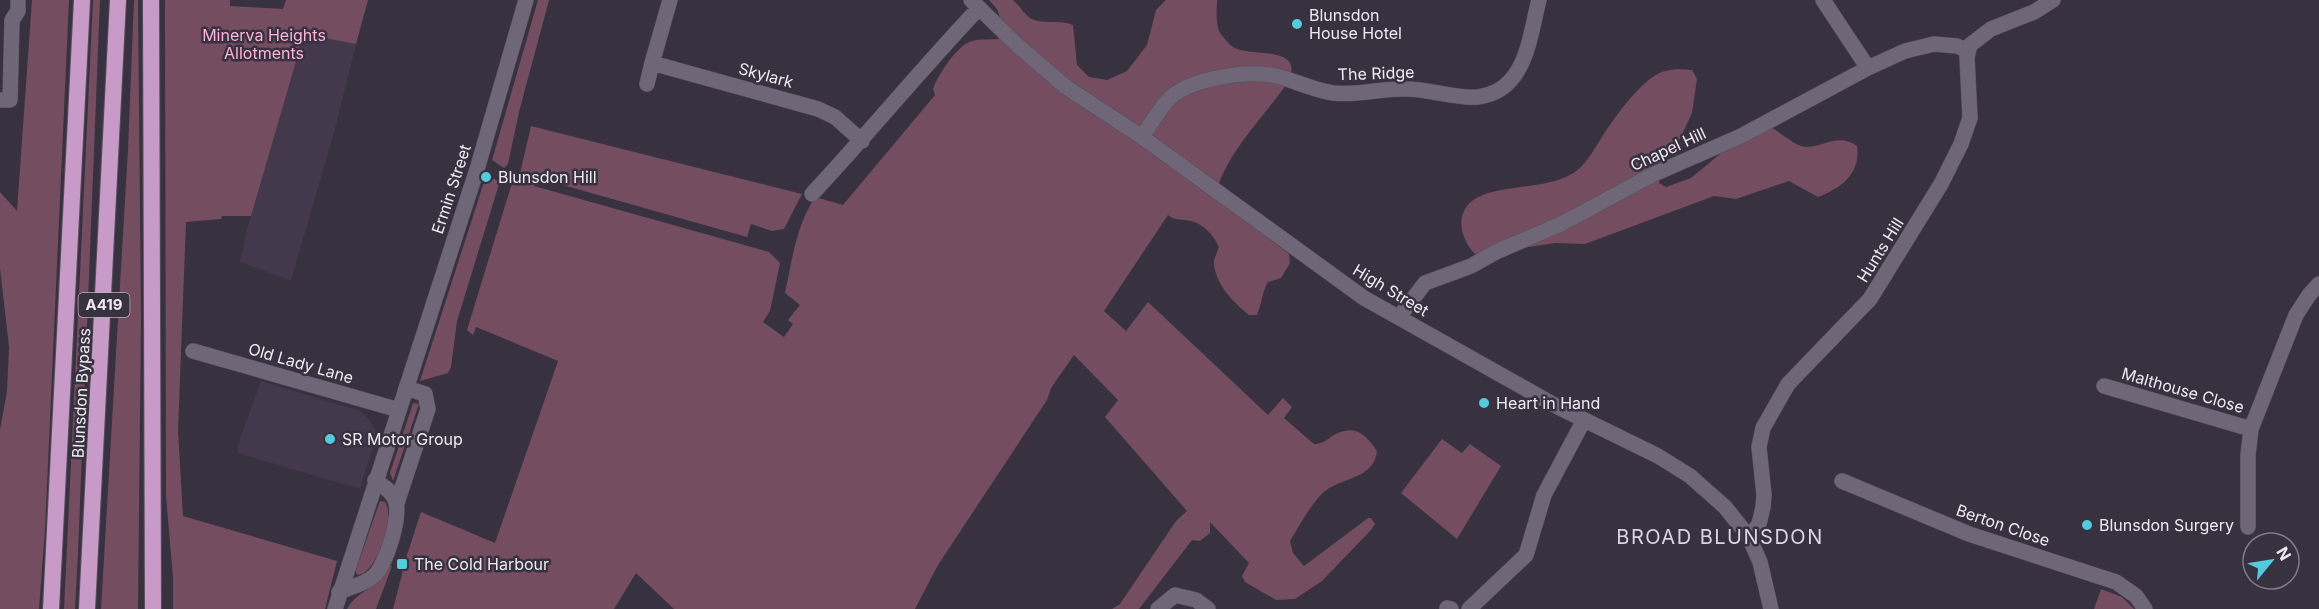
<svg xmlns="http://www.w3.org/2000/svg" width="2319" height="609" font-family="Inter,sans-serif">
  <rect width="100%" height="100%" fill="#38313f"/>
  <path fill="#43384c" d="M304 34 356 44 335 129 291 281 240 262 248 226Z
    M261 381 360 411 370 420 377 433 360 489 238 453V444Z"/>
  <path fill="#744d61" d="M32 0H69L45 530 39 609H0V430L7 391 9 347 0 268V192L17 211Z
    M93 0H100L78 553 75 609H64Z
    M134 0H138L141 318 138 609H101L128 149Z
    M165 0H230V6L283 9 286 0H368L356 44 304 34 251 216H222L221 219 186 222 178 430 183 516 337 561 325 609H173V577L166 496Z
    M538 0H549L519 112 508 164 504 168 492 160Z
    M989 0H1013C1019 5 1024 14 1030 18 1041 25 1059 19 1073 25L1077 65 1089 77 1107 80 1127 71 1147 45 1156 10 1166 0H1217C1217 10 1215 23 1220 33 1223 37 1229 44 1233 47 1250 58 1306 44 1288 82 1265 116 1225 154 1216 194L1221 201 1289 254 1290 263 1281 278 1268 282C1262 292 1262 303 1257 315H1249C1234 303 1217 286 1214 265 1213 260 1217 253 1219 247 1214 236 1204 224 1191 221 1183 219 1175 221 1168 215L1104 311 1126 331 1148 302 1268 415 1283 398 1292 407 1284 418 1314 444C1324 444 1328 438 1336 434 1356 424 1366 435 1377 451 1374 479 1343 477 1325 491 1311 503 1300 525 1290 541L1293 553 1304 566 1368 518H1371L1375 524 1371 530 1322 581 1295 599 1276 600 1245 582 1242 576 1249 563 1210 522V533L1200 541 1192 540 1139 609H1112L1120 604 1176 521 1187 511 1105 417 1118 400 1074 355 1051 388 1047 400 938 565 915 609H674L636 573 614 609H393L407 555 421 512 495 543 558 361 476 327 473 335 467 330 512 183 518 182 531 126 802 194 784 229 772 231 751 224 747 237 545 180 534 186 769 252 780 263 770 311 763 322 784 337 793 324 788 320 800 305 785 293C792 260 796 226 815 197L843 205 935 95 933 89C938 75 953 52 967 43 975 38 990 40 1000 39L1004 29 997 9Z
    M1677 69 1692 70 1697 79 1692 113 1678 143 1664 163 1659 183 1666 187 1691 178 1761 120C1771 126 1793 144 1801 146 1820 151 1836 131 1857 146 1861 173 1842 188 1818 197L1789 181 1736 199 1714 196 1585 244 1555 243 1476 255C1464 244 1455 221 1467 206 1485 183 1541 191 1570 175 1585 167 1593 151 1602 137 1614 118 1637 86 1656 75 1661 71 1671 70 1677 69Z
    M494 179 500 181 457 321 451 367 448 373 420 381 483 185 485 182Z
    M413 403 419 404 393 481 390 473Z
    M1442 439 1462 453 1470 444 1501 466 1457 539 1401 493Z
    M380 501 385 502C396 517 377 573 358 575L356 573V569Z
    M390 566H392L376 609H347C357 590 379 589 390 566Z
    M2101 589 2122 597 2134 609H2094Z"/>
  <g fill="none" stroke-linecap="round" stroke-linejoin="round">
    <g stroke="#564f5b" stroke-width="16">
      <path id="minor" d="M670 0 652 63 818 109 835 117 862 141
        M971 0 1017 45 1066 87 1142 137 1364 298 1558 407 1658 456 1690 476 1725 507 1749 537 1760 562 1771 609
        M1823 0 1868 68
        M647 84 652 63
        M0 100H10L12 20 18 11V0
        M1142 137C1151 124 1159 108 1171 97 1193 78 1248 70 1276 76 1296 81 1313 90 1333 93 1357 96 1382 88 1406 89 1430 89 1455 99 1478 97 1491 95 1502 90 1510 81 1529 61 1532 26 1539 0
        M812 194C869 133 922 68 979 8
        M1399 317 1425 283 1471 266 1496 252 1563 223 1652 175 1741 136 1868 68 1905 51 1934 44 1957 46 1968 51
        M193 351 399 410
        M2104 386 2251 429
        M1842 481 1969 534 2116 582 2136 596 2145 609
        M397 503 428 409 425 394 406 388
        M2248 527V455L2251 429 2296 315 2309 295 2319 284
        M1749 537 1759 524 1763 507 1764 495 1759 447 1763 428 1788 384 1870 299 1941 184 1961 144 1970 118 1967 57 1970 45 1991 29 2034 12 2053 0
        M339 592C351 587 365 584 374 576 386 565 402 515 395 500 392 491 383 486 375 480
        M1447 608 1451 609
        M1158 609 1175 595 1196 600 1208 609
        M1469 609 1526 555 1544 495 1584 420"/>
    </g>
    <g stroke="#564f5b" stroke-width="16">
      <path id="tertiary" d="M335 609 478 166 526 0"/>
    </g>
    <g stroke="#564f5b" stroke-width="18">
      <path id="trunk" d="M151 0 153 609
        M51 609 82 0
        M87 609 118 0"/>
    </g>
    <use href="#minor" stroke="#6f6777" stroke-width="15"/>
    <use href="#tertiary" stroke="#6f6777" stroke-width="15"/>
    <use href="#trunk" stroke="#c79ac7" stroke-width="16"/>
  </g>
  <g fill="#54cadd" stroke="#38313f" stroke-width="2">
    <circle cx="1297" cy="24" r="6"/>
    <circle cx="486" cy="177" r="6"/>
    <circle cx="1484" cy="403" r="6"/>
    <circle cx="330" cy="439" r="6"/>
    <circle cx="2087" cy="525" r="6"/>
    <rect x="396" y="558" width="12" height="12" rx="3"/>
  </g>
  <g text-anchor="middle" stroke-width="5" stroke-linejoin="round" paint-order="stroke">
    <rect fill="#38313f" stroke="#b7b2bd" stroke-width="1.5" x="78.5" y="293" width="51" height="24" rx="4.5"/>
    <g font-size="15" font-weight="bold" fill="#eee9f3">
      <text x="104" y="310">A419</text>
    </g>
    <g font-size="16" fill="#eee9f3" stroke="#38313f" text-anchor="start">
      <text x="1309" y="21">Blunsdon<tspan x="1309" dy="18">House Hotel</tspan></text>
      <text x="498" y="183">Blunsdon Hill</text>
      <text x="1496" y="409">Heart in Hand</text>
      <text x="342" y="445">SR Motor Group</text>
      <text x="2099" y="531">Blunsdon Surgery</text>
      <text x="414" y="570">The Cold Harbour</text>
    </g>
    <g font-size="16" fill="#feb2d9" stroke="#38313f">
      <text x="264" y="41">Minerva Heights<tspan x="264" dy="18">Allotments</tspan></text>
    </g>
    <g font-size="16" fill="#eee9f3" stroke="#38313f">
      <text transform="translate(1376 73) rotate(-2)" y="6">The Ridge</text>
      <text transform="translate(766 75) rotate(15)" y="6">Skylark</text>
      <text transform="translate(1668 149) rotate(-25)" y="6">Chapel Hill</text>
      <text transform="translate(451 189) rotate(-72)" y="6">Ermin Street</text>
      <text transform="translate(1880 250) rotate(-58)" y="6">Hunts Hill</text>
      <text transform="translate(1391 290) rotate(31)" y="6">High Street</text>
      <text transform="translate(301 363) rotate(16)" y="6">Old Lady Lane</text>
      <text transform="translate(2183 390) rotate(16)" y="6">Malthouse Close</text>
      <text transform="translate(81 393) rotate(-87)" y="6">Blunsdon Bypass</text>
      <text transform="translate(2003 525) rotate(19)" y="6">Berton Close</text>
    </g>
    <g font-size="20" letter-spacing="1.5" fill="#dcd3e5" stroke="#38313f">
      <text x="1720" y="544">BROAD BLUNSDON</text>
    </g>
  </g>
  <g transform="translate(2271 561) rotate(60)"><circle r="28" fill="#38313f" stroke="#817b87" stroke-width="1.5"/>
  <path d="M0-4.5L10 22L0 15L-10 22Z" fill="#54cadd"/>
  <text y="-9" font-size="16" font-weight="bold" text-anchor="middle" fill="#eee9f3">N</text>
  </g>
</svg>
